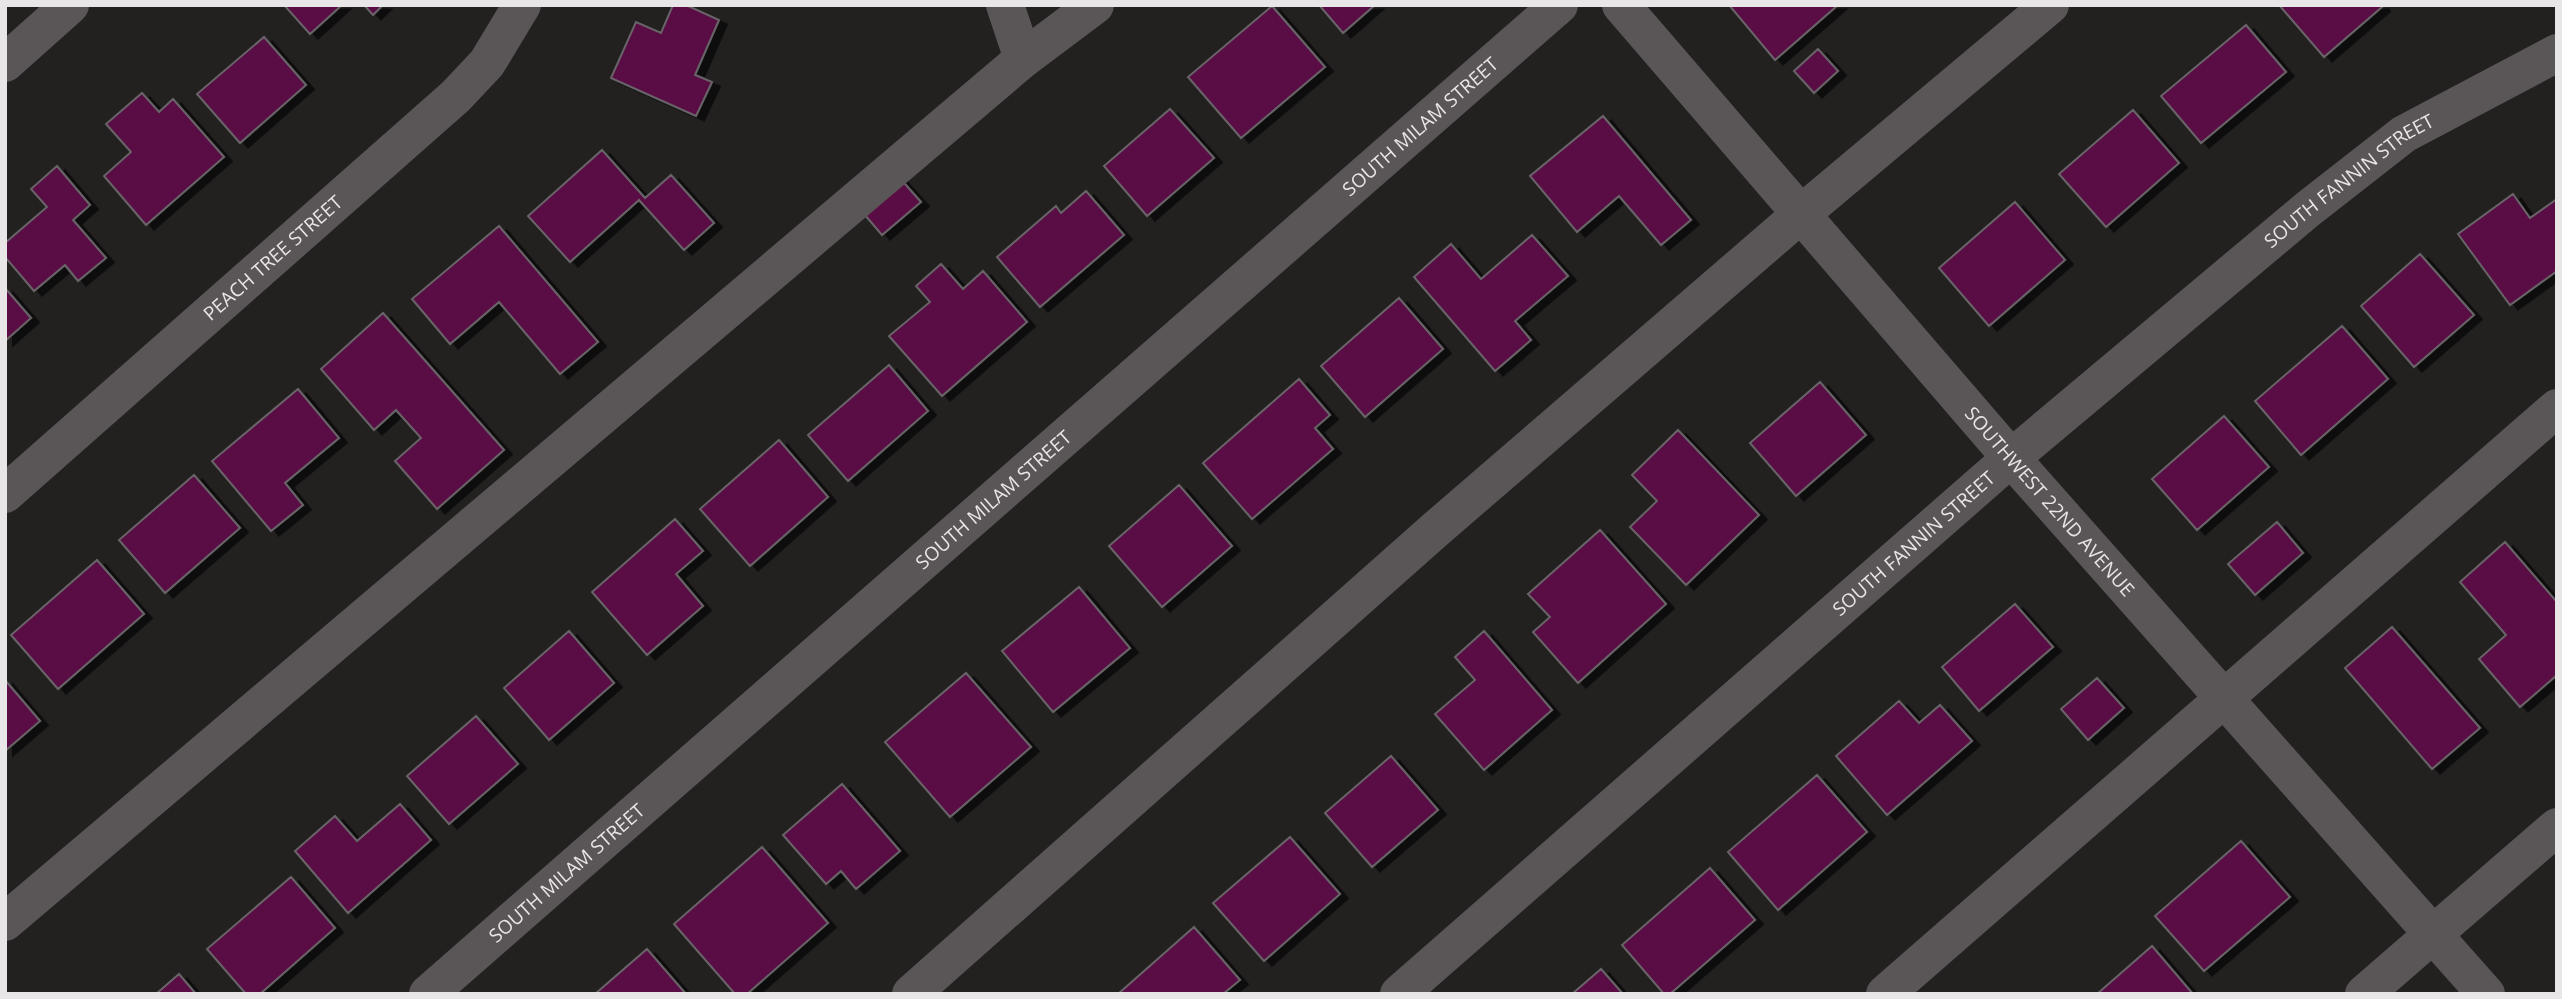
<svg xmlns="http://www.w3.org/2000/svg" width="2562" height="999" font-family="'Open Sans',sans-serif">
  <defs>
    <filter id="shadow"><feDropShadow dx="8" dy="4.5" stdDeviation="0" flood-color="#0009"/></filter>
  </defs>
  <rect width="100%" height="100%" fill="#232020"/>
  <path fill="#5a0b44" stroke="#686467" stroke-width="2" filter="url(#shadow)" d="M284 5H342L310 34Z
    M364 5H383L373 15Z
    M673 5H686L719 20 695 75 712 82 696 116 611 78 636 22 661 33Z
    M1319 5H1375L1343 33Z
    M1729 5H1838L1775 60Z
    M2279 5H2381L2382 7 2324 57Z
    M1272 6 1325 67 1241 138 1188 77Z
    M2246 25 2286 72 2201 143 2161 96Z
    M264 37 306 85 240 143 197 94Z
    M1818 49 1838 71 1814 93 1794 71Z
    M142 93 159 112 173 99 224 157 146 225 104 176 131 152 106 124Z
    M1170 109 1214 158 1147 216 1104 166Z
    M2133 110 2179 163 2106 227 2059 174Z
    M1603 116 1691 220 1661 245 1619 196 1577 232 1530 176Z
    M602 150 645 198 671 175 714 223 684 250 639 200 570 262 528 216Z
    M57 166 90 205 73 220 106 258 78 281 65 265 34 291 5 257V243L47 207 31 189Z
    M897 175 921 202 882 235 859 208Z
    M1086 191 1124 235 1040 307 997 257 1056 206 1061 213Z
    M2513 194 2530 218 2557 199V271L2510 305 2458 234Z
    M2015 202 2065 260 1989 326 1939 268Z
    M499 226 598 342 560 374 499 302 450 344 412 299Z
    M1532 235 1568 276 1515 321 1531 340 1495 371 1414 277 1451 244 1481 279Z
    M2420 254 2474 315 2414 367 2361 306Z
    M941 264 963 289 983 271 1027 322 942 396 889 336 930 302 916 286Z
    M5 288 31 318 5 341Z
    M1399 298 1443 349 1365 417 1321 366Z
    M383 313 504 450 437 509 395 461 421 438 396 410 374 430 321 369Z
    M2342 326 2388 379 2301 455 2255 401Z
    M889 365 928 411 848 481 808 435Z
    M1299 379 1330 415 1315 428 1333 449 1252 519 1203 463Z
    M1820 382 1866 435 1796 496 1750 443Z
    M298 389 339 438 285 483 303 505 271 531 212 461Z
    M2224 416 2269 467 2197 530 2152 479Z
    M1678 430 1759 515 1686 585 1630 527 1657 501 1632 475Z
    M779 440 828 497 750 566 700 509Z
    M194 475 240 528 165 593 119 540Z
    M1179 485 1232 546 1162 607 1109 546Z
    M675 519 703 551 676 574 703 606 647 655 592 592Z
    M2277 522 2303 553 2255 595 2228 564Z
    M1600 530 1666 604 1578 683 1533 632 1550 617 1528 594Z
    M2505 542 2557 602V675L2520 707 2479 659 2506 635 2460 582Z
    M97 560 144 614 58 689 11 635Z
    M1079 587 1130 648 1053 712 1002 651Z
    M2015 604 2053 647 1979 711 1942 667Z
    M2392 627 2480 728 2432 769 2345 668Z
    M569 631 614 683 549 740 504 688Z
    M1484 631 1552 710 1484 770 1435 714 1475 680 1455 657Z
    M966 673 1031 747 950 817 885 742Z
    M2097 678 2124 708 2088 740 2061 709Z
    M5 680 40 721 5 751Z
    M1899 701 1919 723 1940 705 1972 741 1887 815 1836 756Z
    M476 716 518 764 449 824 407 776Z
    M1391 756 1438 810 1372 867 1325 813Z
    M1817 775 1867 832 1778 910 1728 852Z
    M842 784 900 851 856 889 841 871 826 884 783 835Z
    M400 804 431 840 348 913 295 851 335 816 357 841Z
    M1290 837 1340 894 1264 961 1213 903Z
    M2241 841 2290 897 2204 971 2155 916Z
    M762 847 828 923 747 994H735L674 924Z
    M1710 868 1755 920 1670 994H1664L1622 945Z
    M291 877 335 928 260 994H246L207 949Z
    M1194 927 1240 980 1223 994H1118Z
    M2152 946 2193 994H2097Z
    M647 949 686 994H595Z
    M1601 969 1623 994H1572Z
    M179 974 196 994H156Z"/>
  <g fill="none" stroke-linecap="round" stroke-linejoin="round">
    <g stroke="#5a5556" stroke-width="38">
      <path d="M1005 5 1023 59"/>
      <path id="s1" d="M1621 5 2011 458 2486 994"/>
      <path d="M5 63 70 5"/>
      <path id="s2" d="M5 494 456 96 487 63 522 5"/>
      <path d="M5 922 1023 59 1095 5"/>
      <path id="s3" d="M428 994 1559 5"/>
      <path d="M911 994 1436 529 1801 214 2050 5"/>
      <path id="s4" d="M1399 994 2011 458 2308 209 2404 134 2557 53"/>
      <path d="M1885 994 2557 408"/>
      <path d="M2364 994 2557 827"/>
    </g>
  </g>
  <g text-anchor="middle" stroke-width="5" stroke-linejoin="round" paint-order="stroke">
    <g font-size="19" fill="#e9e6e7" stroke="#232020">
      <text dy="7" stroke="none"><textPath href="#s3" startOffset="1318">SOUTH MILAM STREET</textPath></text>
      <text dy="7" stroke="none"><textPath href="#s4" startOffset="1251">SOUTH FANNIN STREET</textPath></text>
      <text dy="7" stroke="none"><textPath href="#s2" startOffset="357">PEACH TREE STREET</textPath></text>
      <text dy="7" stroke="none"><textPath href="#s3" startOffset="751">SOUTH MILAM STREET</textPath></text>
      <text dy="7" stroke="none"><textPath href="#s1" startOffset="656">SOUTHWEST 22ND AVENUE</textPath></text>
      <text dy="7" stroke="none"><textPath href="#s4" startOffset="684">SOUTH FANNIN STREET</textPath></text>
      <text dy="7" stroke="none"><textPath href="#s3" startOffset="184">SOUTH MILAM STREET</textPath></text>
    </g>
  </g>
  <rect width="2562" height="999" fill="none" stroke="#e9e6e7" stroke-width="14"/>
</svg>
